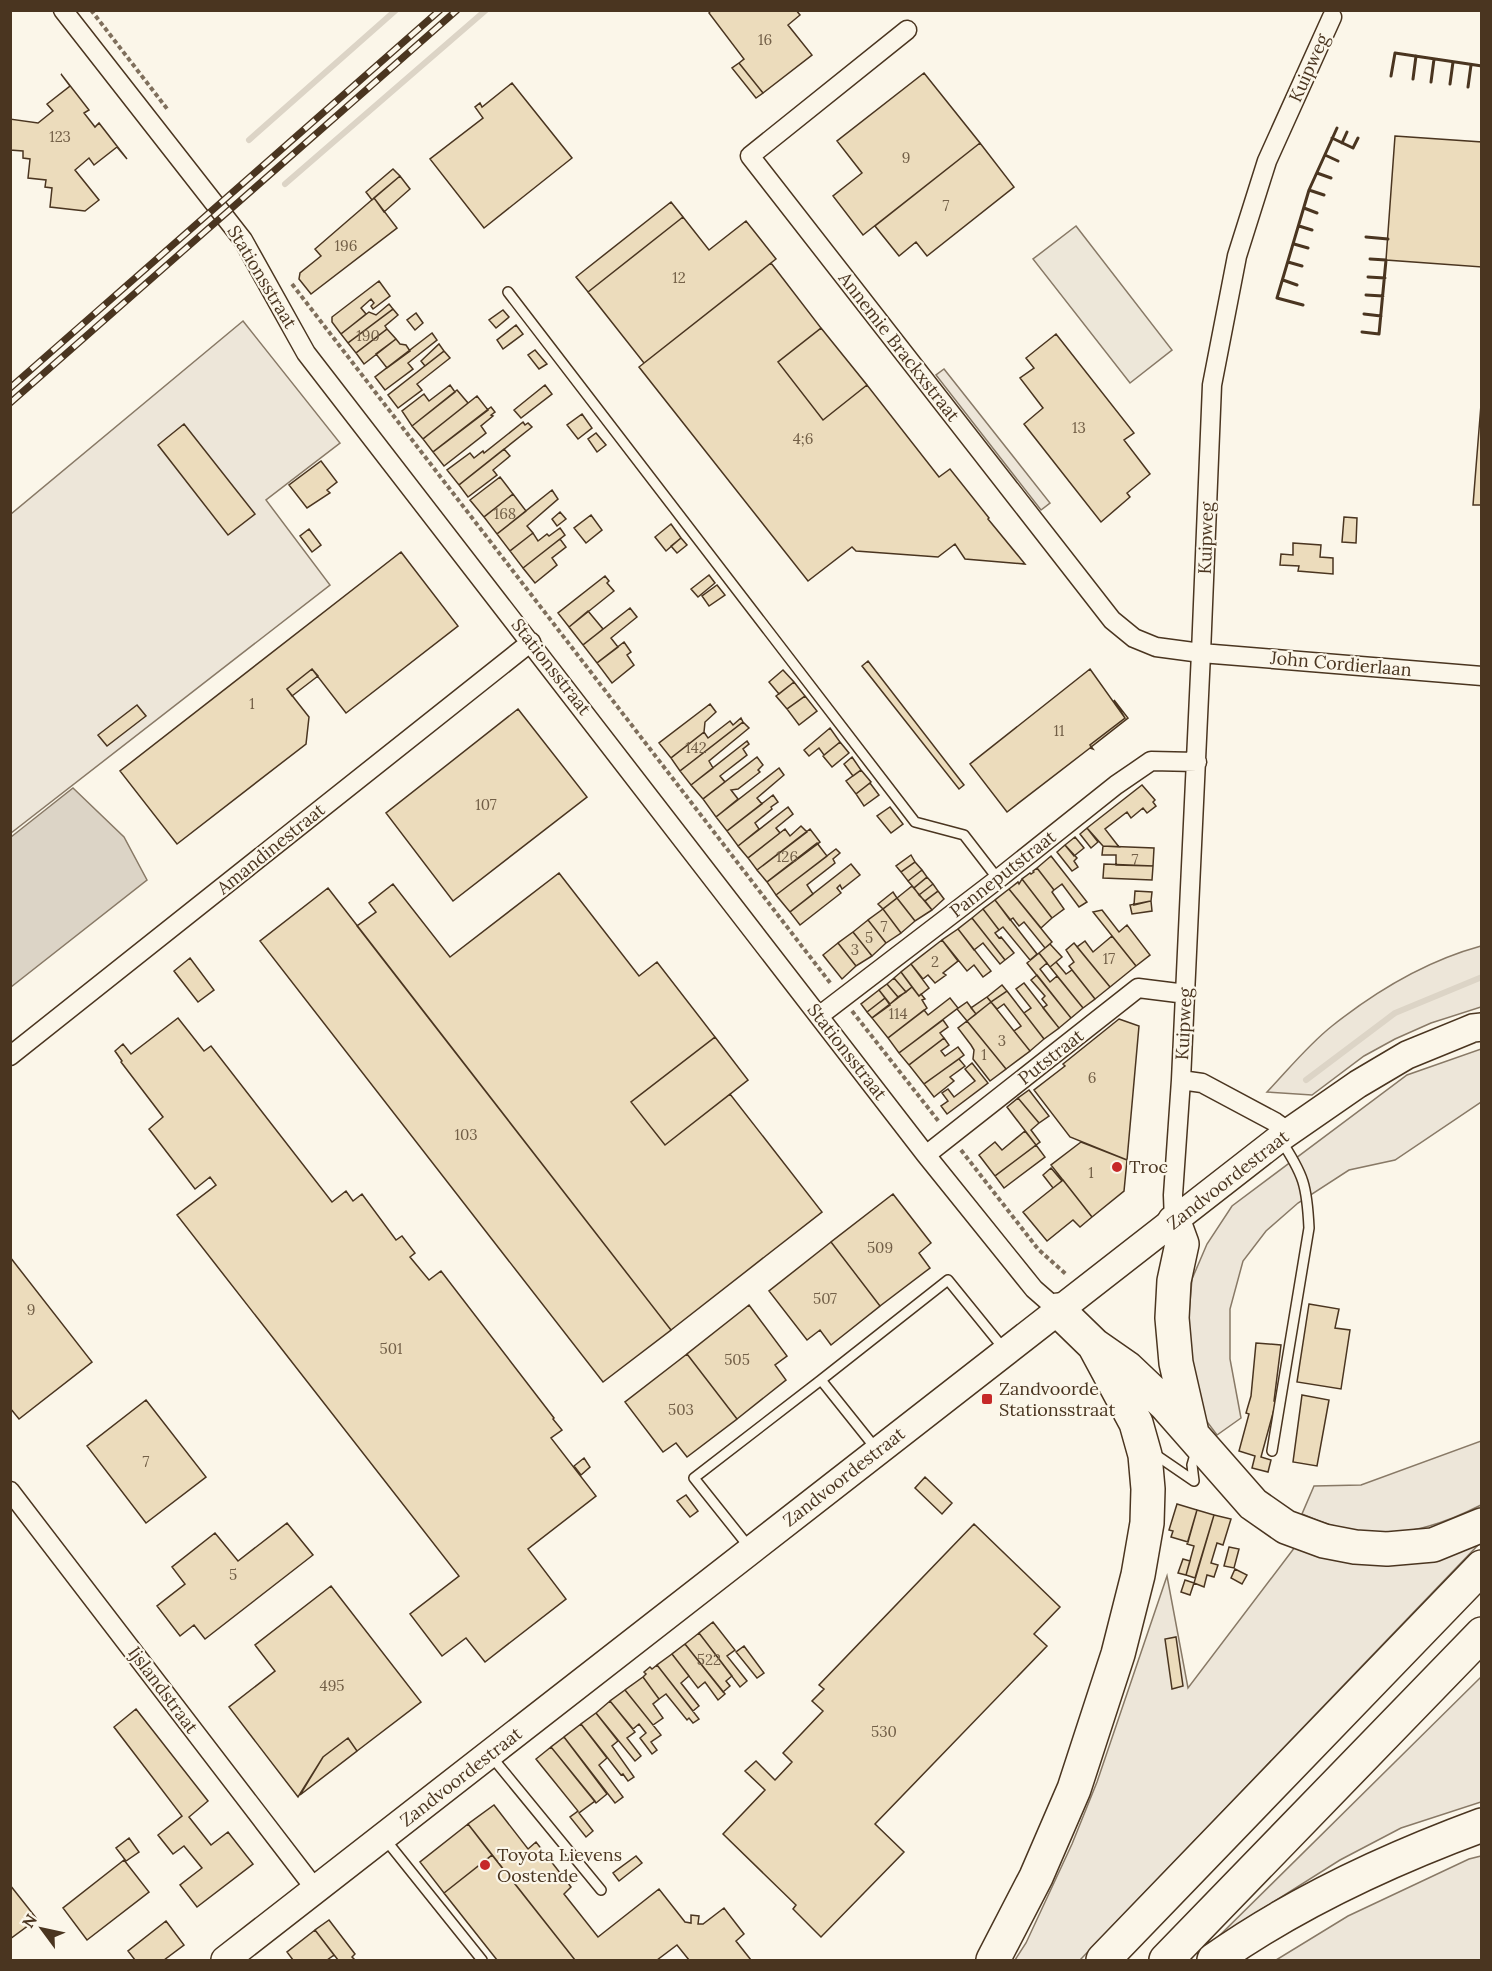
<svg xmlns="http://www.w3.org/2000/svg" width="1492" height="1971" font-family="Lora,serif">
  <rect width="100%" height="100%" fill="#fbf6e9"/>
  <path fill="#ede6d9" stroke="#887966" stroke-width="1.5" d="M243 321 340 443 266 500 330 585 11 833V514Z
    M944 369 1050 503 1041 510 936 375Z
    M1481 946V1007L1431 1023 1395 1039 1364 1056 1312 1095 1267 1092C1288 1070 1308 1045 1332 1026 1376 991 1426 961 1481 946Z
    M1481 1049V1102L1395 1160 1349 1170 1298 1203 1266 1231 1243 1261 1230 1309V1359L1241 1418 1217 1435 1205 1419 1192 1379 1188 1325 1192 1279 1207 1244 1232 1206 1407 1075Z
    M1481 1441V1505C1419 1537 1366 1544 1302 1514L1314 1486 1361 1485Z
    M1481 1542 1080 1960H1015L1026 1943 1072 1844 1097 1782 1167 1576 1188 1688 1298 1543Z
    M1481 1677V1802L1401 1828 1340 1860 1218 1937Z
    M1481 1856V1960H1276L1348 1916 1469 1859Z"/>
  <path fill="#ede7d9" stroke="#887966" stroke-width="1.5" d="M1076 226 1172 350 1130 383 1033 259Z"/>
  <path fill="#dcd4c6" stroke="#887966" stroke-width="1.5" d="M73 788 124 837 147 880 11 987V837Z"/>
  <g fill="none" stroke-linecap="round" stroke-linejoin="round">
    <path stroke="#dcd4c6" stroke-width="6" d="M249 140 396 10
      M285 184 486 10
      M1306 1080 1395 1013 1482 977"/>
  </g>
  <path fill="#ecdcbc" stroke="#4a3520" stroke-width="1.5" d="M711 10H796L800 15 788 25 812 55 763 93 739 63 744 59 709 13Z
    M739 63 763 93 756 98 732 68Z
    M924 73 980 143 863 235 833 196 862 173 837 141Z
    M61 74 89 110 84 113 95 127 99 123 127 159 117 147 94 165 89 158 75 170 99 200 85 211 50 207 52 188 45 187 46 180 28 178 30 159 23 158V151L10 150V119L38 123 53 111 47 104 70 86Z
    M512 83 572 158 484 228 430 159 483 118 475 107 480 103 482 107Z
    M1395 136 1482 142V267L1386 260Z
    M980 143 1014 187 927 256 916 242 899 256 875 226Z
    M393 169 400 176 372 200 366 192Z
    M400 176 410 189 384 212 374 198Z
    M374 198 397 228 311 294 299 279 300 273 321 256 315 249Z
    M671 202 683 217 588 292 576 277Z
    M683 217 709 250 746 221 776 259 644 363 588 292Z
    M771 263 821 328 778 362 823 420 867 385 939 477 950 469 989 518 988 519 1025 564 965 559 955 544 938 557 856 551 852 547 808 581 639 367Z
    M379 281 390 296 373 309 371 306 374 303 371 299 361 308 366 314 341 334 332 322V317Z
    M389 304 393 309 348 343 341 334 369 312 376 315Z
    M393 309 398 315 385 326 387 329 356 353 348 343Z
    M503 310 509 317 496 328 489 320Z
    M416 313 423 323 415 330 407 320Z
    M516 325 523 334 503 349 497 340Z
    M821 328 867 385 823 420 778 362Z
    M387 329 396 339 364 364 356 353Z
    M432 333 437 340 408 363 413 369 385 390 375 377Z
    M1056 334 1134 433 1124 440 1150 474 1127 493 1130 497 1101 522 1024 424 1043 408 1020 378 1034 368 1026 358Z
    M396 339 400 344 406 345 410 351 387 368 376 354Z
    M439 344 444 351 425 366 421 361Z
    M535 350 547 364 539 369 528 355Z
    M444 351 450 358 417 384 422 390 398 408 388 395Z
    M450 385 455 392 412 426 402 411 424 394 429 401Z
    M545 385 552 394 521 418 514 410Z
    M457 390 468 403 423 439 412 426Z
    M1482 392V505H1473Z
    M477 396 488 410 433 452 423 439Z
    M491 407 495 412 491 415 493 416 481 426 486 433 444 466 433 452Z
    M582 414 592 428 578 439 567 425Z
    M523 422 525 425 528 423 532 427 459 485 447 470 470 453 474 458 483 451 484 453Z
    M184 424 255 514 228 535 158 445Z
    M596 433 606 445 597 452 588 439Z
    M504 449 510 456 493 470 497 475 468 497 459 485Z
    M321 461 337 482 327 490 330 493 307 508 289 485Z
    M500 477 513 494 484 517 470 500Z
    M552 490 558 499 527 526 533 533 510 551 497 534Z
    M513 494 526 511 497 534 484 517Z
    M560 512 566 519 557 526 552 519Z
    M591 515 602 530 586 543 574 528Z
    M1344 517 1357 518 1356 543 1342 542Z
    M671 524 681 538 666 551 655 537Z
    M560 528 565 535 523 568 510 551 533 533 538 541 547 534 549 536Z
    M309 529 321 545 312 552 300 536Z
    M681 538 687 545 677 553 671 546Z
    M560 539 566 547 552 558 557 565 535 583 523 568Z
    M1293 543 1321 545 1320 557 1333 558V574L1298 571 1299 566 1280 565 1281 554 1293 555Z
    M401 552 458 626 346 713 312 669 287 689 309 717 306 744 177 844 120 771Z
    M709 575 715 583 698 597 691 589Z
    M605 576 609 581 607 583 614 591 569 627 558 613Z
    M717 585 725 595 709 606 702 596Z
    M630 608 637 617 611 638 618 647 597 663 583 645Z
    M588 611 603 629 583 645 569 627Z
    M624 642 631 652 627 655 634 665 612 683 597 663Z
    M868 661 964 785 959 789 862 666Z
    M312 669 318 676 292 696 287 689Z
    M1090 669 1125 718 1090 745 1093 749 1090 748 1007 812 970 764Z
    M783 670 794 682 779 694 769 682Z
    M794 682 805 696 787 709 776 696Z
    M805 696 817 711 799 725 787 709Z
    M1114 700 1128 718 1091 747 1090 745 1125 718Z
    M710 704 716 712 705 722 704 732 671 758 659 743Z
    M137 705 146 716 107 746 98 735Z
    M518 709 587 797 453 901 386 813Z
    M741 718 743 722 680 771 671 758 704 732 708 738 730 721 733 725Z
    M743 722 749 728 709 761 713 768 691 785 680 771Z
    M830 728 840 742 824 755 819 748 809 756 804 750Z
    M747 741 749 744 743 749 747 755 720 776 725 782 703 799 691 785Z
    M840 742 849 753 832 767 823 756Z
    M757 757 763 765 758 770 760 772 738 789 731 790 738 799 716 817 703 799Z
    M852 757 861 770 853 776 844 764Z
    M779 768 784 775 757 798 762 804 727 831 716 817Z
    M861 770 871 782 856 794 846 781Z
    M870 783 879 795 864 806 856 794Z
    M1142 785 1155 800 1153 802 1156 806 1147 813 1143 808 1131 818 1127 812 1105 829 1119 847 1103 846 1087 828Z
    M773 795 778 802 771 807 772 809 755 823 759 829 738 846 727 831Z
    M788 807 793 814 776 828 780 833 748 858 738 846Z
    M890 807 903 824 891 833 877 816Z
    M801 826 807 832 757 870 748 858 785 829 790 836Z
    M1087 828 1098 842 1091 848 1080 834Z
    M810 829 820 842 767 882 757 870Z
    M1075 837 1084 848 1074 856 1065 845Z
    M817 843 827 856 776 895 767 882Z
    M1065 845 1077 858 1074 861 1078 867 1072 871 1057 852Z
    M1103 846 1154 848 1153 866 1116 865V855H1102Z
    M836 849 840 853 833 859 835 863 807 885 813 894 790 912 776 895Z
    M911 855 915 862 901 872 896 866Z
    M1051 856 1087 902 1079 907 1062 884 1054 890 1037 868Z
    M915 862 922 870 908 881 901 872Z
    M851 864 860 875 842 889 840 885 837 888 841 893 800 925 790 912Z
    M1104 864 1153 866 1152 880 1103 878Z
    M1037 868 1054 890 1052 892 1064 909 1052 918 1022 879 1030 873 1031 874 1034 872 1033 871Z
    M922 870 927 877 914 888 908 881Z
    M559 873 639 976 657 962 715 1037 631 1102 665 1145 730 1094 822 1212 671 1330 357 926 376 912 369 903 393 884 450 957Z
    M927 877 933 884 919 895 914 888Z
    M1022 879 1052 918 1041 928 1009 889 1018 882 1019 884Z
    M933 884 938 891 925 901 919 895Z
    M912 886 932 910 915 921 897 898Z
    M328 888 671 1330 603 1382 260 941Z
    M1009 889 1052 942 1045 948 1024 922 1019 926 1013 918 1010 920 995 900Z
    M938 891 944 899 932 910 925 901Z
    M1135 891 1152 892 1151 901 1134 905Z
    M893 892 897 898 883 909 878 904Z
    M897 898 915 921 901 933 883 909Z
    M995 900 1037 954 1030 960 1003 927 999 930 983 909Z
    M1151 901 1152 911 1132 914 1130 905Z
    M883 909 901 933 886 943 868 920Z
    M983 909 999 930 995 933 999 938 1001 937 1014 953 1005 960 972 918Z
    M1102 910 1119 932 1127 925 1150 955 1136 966 1093 912Z
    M972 918 1005 960 1000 964 983 943 974 950 958 929Z
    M868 920 886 943 872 956 853 932Z
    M958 929 991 971 983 977 974 965 967 971 942 940Z
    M853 932 872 956 856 966 838 943Z
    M1112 936 1136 966 1110 987 1077 947 1085 941 1093 952Z
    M942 940 958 961 943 973 946 975 935 983 928 975 923 979 911 964Z
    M838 943 856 966 842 979 823 955Z
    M1074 943 1110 987 1095 999 1069 966 1074 962 1066 950Z
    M1050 944 1062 957 1050 967 1039 953Z
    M1039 953 1047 963 1040 969 1050 982 1057 976 1083 1008 1071 1018 1027 963Z
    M190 958 214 990 198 1002 174 971Z
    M1056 962 1066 974 1072 970 1095 999 1083 1008 1050 967Z
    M911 964 929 988 919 996 901 972Z
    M901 972 912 987 906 992 894 978Z
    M1037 975 1071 1018 1059 1028 1043 1008 1047 1005 1042 999 1045 996 1031 980Z
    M894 978 906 992 898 997 887 984Z
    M1024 983 1059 1028 1044 1039 1024 1013 1031 1008 1016 989Z
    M887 984 898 997 890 1004 879 990Z
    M1002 985 1007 991 991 1002 987 997Z
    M912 987 919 996 921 994 925 999 922 1000 927 1008 888 1038 872 1018Z
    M879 990 885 998 867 1012 861 1004Z
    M1007 991 1044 1039 1030 1051 1014 1031 1021 1026 1004 1004 997 1009 991 1002Z
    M987 997 991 1002 976 1014 971 1008Z
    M885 998 890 1005 872 1018 867 1012Z
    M950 998 958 1008 899 1053 888 1038 924 1010 928 1015Z
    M967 1002 976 1014 967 1021 957 1009Z
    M991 1002 1030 1051 1006 1069 967 1021Z
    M178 1018 204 1051 211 1046 332 1202 346 1191 353 1201 362 1194 396 1240 402 1236 415 1253 410 1257 429 1280 441 1271 554 1418 553 1419 562 1430 551 1438 596 1496 528 1549 566 1599 485 1662 466 1638 442 1656 410 1614 459 1576 177 1215 216 1185 210 1177 195 1189 149 1129 163 1117 121 1062 122 1061 115 1051 123 1044 131 1054Z
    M1119 1019 1139 1026 1127 1160 1070 1137 1034 1090 1065 1066 1063 1064Z
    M943 1020 948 1027 940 1033 944 1038 909 1065 899 1053Z
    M967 1021 1006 1069 990 1081 973 1059 974 1050 971 1045 958 1028Z
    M715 1037 748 1080 665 1145 631 1102Z
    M944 1038 949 1045 941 1051 945 1056 958 1047 964 1055 924 1084 909 1065Z
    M959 1059 965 1066 950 1077 954 1081 934 1097 924 1084Z
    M972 1063 988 1083 947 1114 941 1106 948 1101 942 1093 948 1089 954 1097 975 1081 965 1069Z
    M1029 1090 1049 1116 1039 1123 1018 1098Z
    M1018 1098 1039 1123 1031 1130 1040 1142 1036 1145 1007 1107Z
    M1025 1131 1036 1145 995 1176 979 1155 995 1142 1002 1150Z
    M1081 1142 1127 1160 1124 1191 1092 1217 1051 1165Z
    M1036 1145 1045 1157 1004 1188 995 1176Z
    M1051 1168 1062 1181 1053 1188 1043 1175Z
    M1063 1180 1092 1217 1080 1227 1073 1220 1047 1241 1023 1212Z
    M893 1194 931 1243 919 1253 930 1268 880 1306 831 1242Z
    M831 1242 880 1306 831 1345 820 1330 807 1340 769 1291Z
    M10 1257 92 1362 19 1419 10 1408Z
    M1309 1304 1339 1309 1335 1328 1350 1330 1341 1389 1297 1382Z
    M749 1305 787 1356 775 1365 786 1380 737 1419 687 1354Z
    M1256 1343 1281 1345 1274 1401 1276 1402 1261 1457 1271 1460 1268 1472 1252 1468 1255 1456 1239 1451 1249 1414 1246 1413 1251 1396Z
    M687 1354 737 1419 687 1457 676 1443 663 1452 625 1402Z
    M1302 1395 1329 1400 1317 1466 1293 1462Z
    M146 1400 206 1477 146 1523 87 1446Z
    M584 1458 590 1467 581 1475 574 1466Z
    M925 1477 952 1503 942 1514 915 1488Z
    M686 1495 698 1511 690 1517 677 1501Z
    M1177 1504 1197 1510 1188 1542 1171 1537 1173 1531 1169 1530Z
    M1197 1510 1214 1515 1195 1578 1186 1575 1194 1546 1187 1544Z
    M1214 1515 1231 1519 1223 1545 1217 1543 1211 1563 1218 1565 1214 1577 1207 1575 1204 1587 1194 1583Z
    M287 1523 313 1555 205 1639 194 1625 180 1636 157 1606 185 1584 172 1567 215 1533 238 1561Z
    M974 1524 1060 1607 1034 1634 1047 1646 875 1824 904 1852 821 1937 793 1909 796 1905 723 1834 765 1790 745 1771 756 1761 775 1780 792 1762 783 1753 823 1711 812 1701 824 1689 819 1685Z
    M1229 1547 1239 1549 1234 1568 1224 1566Z
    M1183 1559 1190 1561 1186 1575 1178 1573Z
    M1235 1569 1247 1575 1242 1584 1231 1578Z
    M1185 1580 1194 1583 1190 1595 1181 1592Z
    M331 1586 421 1702 357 1751 348 1738 323 1757 298 1797 229 1707 275 1671 255 1645Z
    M713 1622 735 1650 727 1656 747 1681 740 1687 699 1633Z
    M699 1633 732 1676 726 1681 730 1686 723 1692 685 1644Z
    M1176 1637 1183 1686 1172 1689 1165 1639Z
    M685 1644 725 1694 718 1700 705 1682 698 1688 672 1654Z
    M744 1646 764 1673 757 1678 736 1652Z
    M672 1654 689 1676 681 1683 699 1706 693 1711 657 1665Z
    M657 1665 699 1719 693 1723 689 1718 687 1720 666 1694 659 1699 643 1677 646 1674 644 1672 650 1667 652 1669Z
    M643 1677 659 1699 653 1704 663 1718 653 1725 625 1690Z
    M625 1690 661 1735 651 1742 657 1750 652 1754 640 1738 646 1733 639 1724 633 1729 610 1701Z
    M610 1701 635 1732 627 1738 641 1756 635 1761 596 1713Z
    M136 1709 208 1801 189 1817 211 1845 228 1832 253 1864 197 1907 180 1885 202 1868 184 1846 173 1854 158 1835 182 1816 114 1727Z
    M596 1713 618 1741 612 1746 634 1777 628 1781 623 1774 621 1775 581 1724Z
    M581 1724 607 1758 599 1765 623 1797 615 1803 564 1737Z
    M564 1737 607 1794 596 1803 551 1747Z
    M348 1738 357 1751 300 1795 323 1757Z
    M551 1747 595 1801 579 1813 593 1831 586 1837 570 1817 578 1811 536 1759Z
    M494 1805 528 1849 536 1842 571 1887 564 1894 598 1937 659 1889 685 1922 691 1923V1915L699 1916 698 1924H703L724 1908 744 1934 736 1941 751 1960H689L677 1945 657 1960H575L468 1824Z
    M468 1824 492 1855 444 1893 420 1862Z
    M129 1838 139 1852 126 1861 116 1848Z
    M492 1855 575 1960H497L444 1893Z
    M636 1856 642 1863 619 1881 613 1873Z
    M124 1860 149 1892 87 1940 63 1908Z
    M10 1885 37 1919 10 1939Z
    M329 1920 355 1954 352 1957 355 1960H338L315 1930Z
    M166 1921 184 1945 164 1960H135L128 1951Z
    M315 1930 334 1955 327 1960H293L287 1952Z"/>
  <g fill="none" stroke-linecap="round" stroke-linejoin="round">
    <g stroke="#4a3520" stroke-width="12">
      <path id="service" d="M508 292 915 822 964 835 998 879
        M877 1450 821 1380 948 1280 1004 1349
        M1272 1451 1309 1228C1307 1186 1304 1175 1280 1139
        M1153 1455H1156L1194 1481 1192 1465 1196 1451
        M749 1547 694 1478 821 1380
        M491 1756 601 1890
        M385 1839 482 1960"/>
    </g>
    <g stroke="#4a3520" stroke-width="21">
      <path id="minor" d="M63 10 243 240 306 353 926 1155 1034 1289 1058 1310
        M907 30 750 156 1112 620 1134 638 1156 647 1201 653 1482 676
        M819 1016 998 879 1116 785 1151 761 1197 762
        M10 1056 531 642
        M1289 1132 1275 1122 1202 1083 1181 1080 1201 653 1212 385 1237 256 1267 161 1332 17
        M926 1155 1138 988 1186 994
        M1174 1222 1173 1195 1181 1080
        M10 1491 316 1890"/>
    </g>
    <g stroke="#4a3520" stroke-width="30">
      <path id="secondary" d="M225 1960 1280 1138 1358 1084 1407 1055 1473 1028 1482 1027"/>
    </g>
    <g stroke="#4a3520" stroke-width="36">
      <path id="motorway" d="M1174 1222 1182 1244 1174 1281 1172 1318 1176 1363 1192 1433
        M1058 1310 1094 1345 1127 1368 1166 1405 1253 1504 1286 1527 1324 1541 1355 1547 1387 1549 1433 1545 1482 1525
        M993 1960 1036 1877 1074 1789 1118 1654 1138 1575 1147 1523 1148 1489 1145 1455 1136 1423 1094 1345
        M1103 1960 1482 1567
        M1166 1960 1482 1634
        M1214 1960C1296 1902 1387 1860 1482 1825"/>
    </g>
    <path stroke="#7f6f5c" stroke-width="4" stroke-dasharray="4.5 3" stroke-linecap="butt" d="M91 10 168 110
      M292 284 831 984
      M852 1011 940 1123
      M961 1150 1038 1249 1067 1275"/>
    <use href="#service" stroke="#fbf6e9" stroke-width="9"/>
    <use href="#minor" stroke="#fbf6e9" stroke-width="18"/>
    <use href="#secondary" stroke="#fbf6e9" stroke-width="27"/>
    <use href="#motorway" stroke="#fbf6e9" stroke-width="33"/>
    <g stroke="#4a3520" stroke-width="7">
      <path id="rail" d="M10 388 440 10
        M10 403 457 10"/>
    </g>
    <use href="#rail" stroke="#fbf6e9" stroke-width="4.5" stroke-dasharray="14" stroke-linecap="butt"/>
    <path stroke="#4a3520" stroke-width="3" d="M1391 76 1395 53 1482 66
      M1413 79 1416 56
      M1431 82 1434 59
      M1450 84 1453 62
      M1468 87 1471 65
      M1332 138 1353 148 1358 138
      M1342 143 1347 132
      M1325 155 1338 161
      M1317 173 1331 178
      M1309 190 1324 195
      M1304 208 1317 213
      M1299 226 1312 230
      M1366 237 1388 239
      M1294 244 1308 248
      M1288 262 1302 266
      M1368 277 1385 278
      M1283 280 1297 285
      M1366 295 1383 296
      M1303 305 1277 298 1309 190 1337 128
      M1364 314 1381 316
      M1362 332 1379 334 1386 260 1370 259"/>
  </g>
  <g fill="#c62828" stroke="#fbf6e9" stroke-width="2">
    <circle cx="1117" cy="1167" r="6"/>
    <rect x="981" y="1393" width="12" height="12" rx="3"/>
    <circle cx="485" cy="1865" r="6"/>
  </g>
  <g text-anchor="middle" stroke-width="4.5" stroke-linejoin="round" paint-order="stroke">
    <g font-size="15" fill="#725f47">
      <text x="765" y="45">16</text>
      <text x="60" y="142">123</text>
      <text x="906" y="163">9</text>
      <text x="946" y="211">7</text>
      <text x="346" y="251">196</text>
      <text x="679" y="283">12</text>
      <text x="368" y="341">190</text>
      <text x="1079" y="433">13</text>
      <text x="803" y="444">4;6</text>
      <text x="505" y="519">168</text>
      <text x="252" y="709">1</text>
      <text x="1059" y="736">11</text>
      <text x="696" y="753">142</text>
      <text x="486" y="810">107</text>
      <text x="787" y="862">126</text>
      <text x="1135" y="865">7</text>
      <text x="884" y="932">7</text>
      <text x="869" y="943">5</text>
      <text x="855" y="955">3</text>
      <text x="1109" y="964">17</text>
      <text x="935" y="967">2</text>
      <text x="898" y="1019">114</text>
      <text x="1002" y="1046">3</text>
      <text x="984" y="1060">1</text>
      <text x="1092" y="1083">6</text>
      <text x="466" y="1140">103</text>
      <text x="1091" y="1178">1</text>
      <text x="880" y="1253">509</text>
      <text x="825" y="1304">507</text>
      <text x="31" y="1315">9</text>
      <text x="391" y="1354">501</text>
      <text x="737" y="1365">505</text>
      <text x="681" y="1415">503</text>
      <text x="146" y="1467">7</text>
      <text x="233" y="1580">5</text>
      <text x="709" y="1665">522</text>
      <text x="332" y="1691">495</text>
      <text x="884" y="1737">530</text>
    </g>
    <g font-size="18" fill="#4a3520" stroke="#fbf6e9">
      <text transform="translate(1309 68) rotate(-66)" y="6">Kuipweg</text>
      <text transform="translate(262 277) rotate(59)" y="6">Stationsstraat</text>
      <text transform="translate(899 347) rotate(52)" y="6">Annemie Brackxstraat</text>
      <text transform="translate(1206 538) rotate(-88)" y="6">Kuipweg</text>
      <text transform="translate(1341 664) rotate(5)" y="6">John Cordierlaan</text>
      <text transform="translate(551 667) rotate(52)" y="6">Stationsstraat</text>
      <text transform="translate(271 849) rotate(-39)" y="6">Amandinestraat</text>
      <text transform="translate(1003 874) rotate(-38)" y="6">Panneputstraat</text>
      <text transform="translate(1184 1024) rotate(-87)" y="6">Kuipweg</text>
      <text transform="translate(847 1052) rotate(52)" y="6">Stationsstraat</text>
      <text transform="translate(1051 1057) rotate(-38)" y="6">Putstraat</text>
      <text transform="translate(1228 1180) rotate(-38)" y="6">Zandvoordestraat</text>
      <text transform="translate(844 1477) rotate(-38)" y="6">Zandvoordestraat</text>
      <text transform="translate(163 1690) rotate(53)" y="6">Ijslandstraat</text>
      <text transform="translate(461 1777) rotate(-38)" y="6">Zandvoordestraat</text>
    </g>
    <g font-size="18" fill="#4a3520" stroke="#fbf6e9" text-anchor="start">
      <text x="1129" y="1173">Troc</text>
      <text x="999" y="1395">Zandvoorde<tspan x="999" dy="21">Stationsstraat</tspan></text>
      <text x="497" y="1861">Toyota Lievens<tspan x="497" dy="21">Oostende</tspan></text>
    </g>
  </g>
  <rect width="1492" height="1971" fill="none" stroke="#4a3520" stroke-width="24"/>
  <g transform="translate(42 1929) rotate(303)" stroke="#fbf6e9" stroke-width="4.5" paint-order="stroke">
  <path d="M0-4.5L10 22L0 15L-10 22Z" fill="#4a3520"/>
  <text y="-9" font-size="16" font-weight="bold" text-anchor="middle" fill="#4a3520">N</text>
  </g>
</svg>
